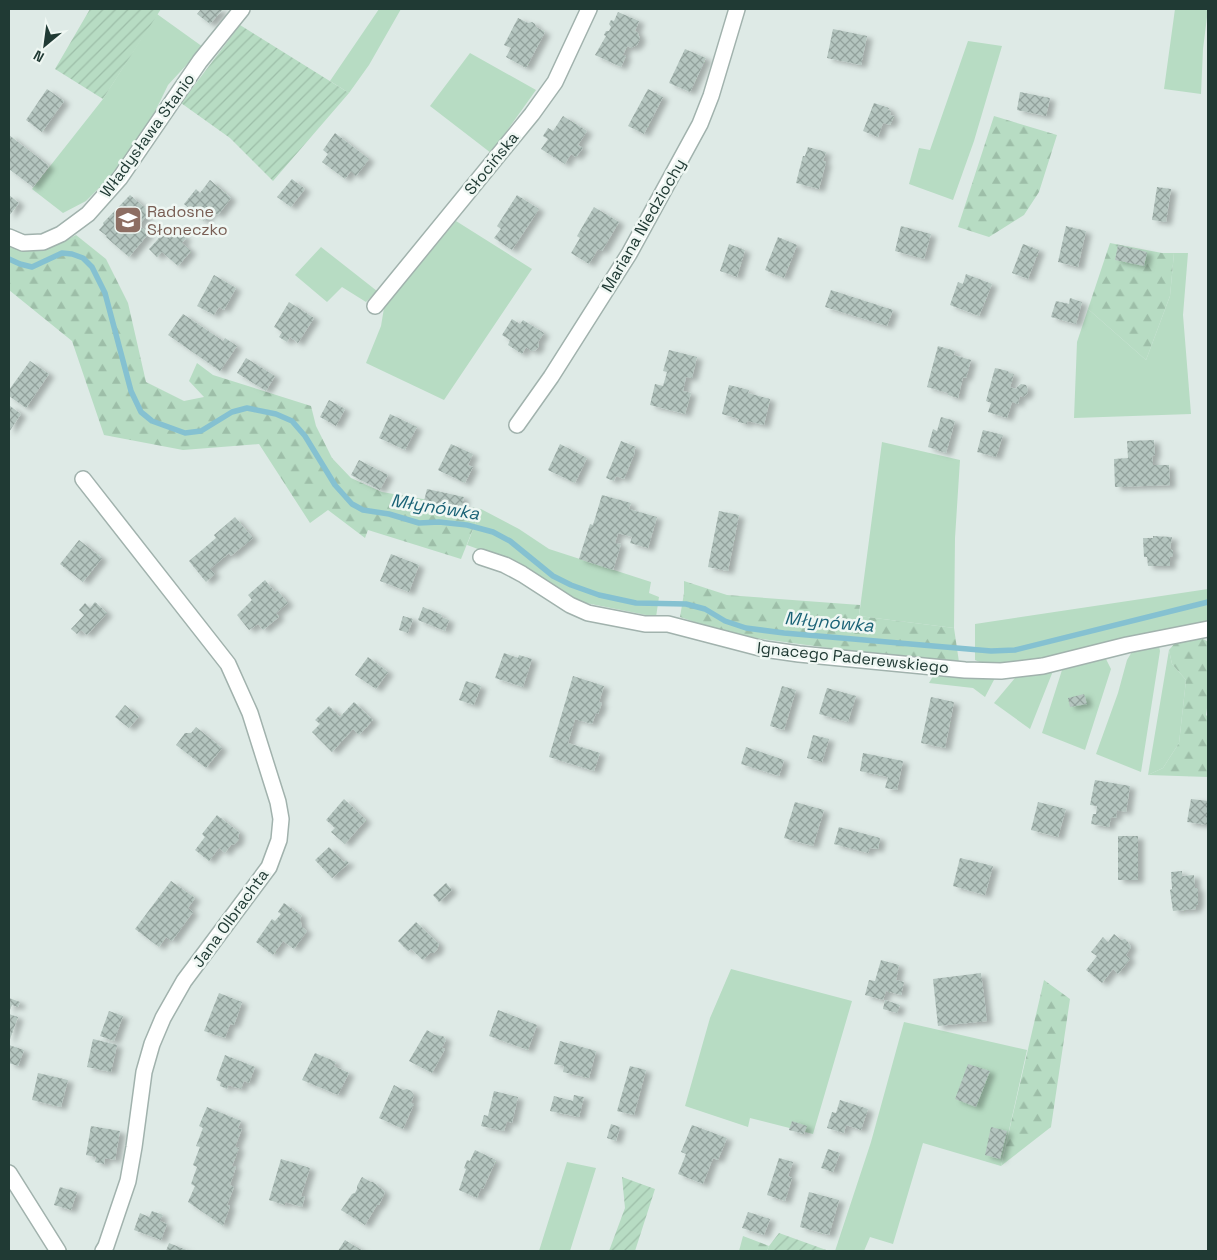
<svg xmlns="http://www.w3.org/2000/svg" width="1217" height="1260" font-family="'Space Grotesk',sans-serif">
  <defs>
    <pattern id="forest-firs" width="22" height="20" patternUnits="userSpaceOnUse" patternTransform="scale(1.25)"><rect width="22" height="20" fill="#b7dcc3"/><path d="M5 1l3.5 6h-7zM16 11l3.5 6h-7z" fill="#9dbea8"/></pattern>
    <pattern id="garden-furrows" width="10" height="10" patternUnits="userSpaceOnUse" patternTransform="scale(1.25)"><rect width="10" height="10" fill="#b7dcc3"/><path d="M-1 1l2-2M0 10L10 0M9 11l2-2" fill="none" stroke="#9dbea8"/></pattern>
    <pattern id="building-cross-hatch" width="8" height="8" patternUnits="userSpaceOnUse" patternTransform="scale(1.25)"><rect width="8" height="8" fill="#b4c5bf"/><path d="M0 0l8 8M0 8l8-8" fill="none" stroke="#92a19c"/></pattern>
    <filter id="shadow"><feDropShadow dx="5.5" dy="3" stdDeviation="2.5" flood-color="#0004"/></filter>
  </defs>
  <rect width="100%" height="100%" fill="#deeae6"/>
  <path fill="#b7dcc3" d="M379 9H401L369 65 349 93 330 81Z
    M1175 9H1208L1203 49 1201 94 1164 89Z
    M157 14 203 47 168 85 149 124 122 165 86 201 63 213 32 189 103 99Z
    M968 41 1002 46 974 141 953 200 909 184 919 148 930 150Z
    M470 53 536 90 491 153 430 106Z
    M456 221 532 269 444 400 366 363 381 326 384 308Z
    M321 247 377 291 366 302 342 287 327 302 295 275Z
    M1174 253H1188L1183 315 1191 414 1074 418 1077 342 1088 309 1146 360 1170 296Z
    M882 442 960 460 955 538 954 628 859 616Z
    M481 509 519 529 549 549 651 582 649 593 659 597 656 617 581 602 511 561 467 545Z
    M1208 589V622L1049 658 984 664 975 660V624Z
    M1159 646 1160 651 1141 772 1096 754 1118 693 1127 660 1133 650Z
    M1169 650 1172 664 1186 680 1179 743 1163 768 1148 775Z
    M1106 659 1111 669 1085 750 1042 733 1062 670Z
    M936 671 996 676 985 697 973 688 929 683Z
    M1053 671 1030 729 994 703 1015 678Z
    M731 969 852 1001 813 1134 750 1118 748 1127 685 1106 710 1018Z
    M904 1022 1027 1050 1001 1166 923 1143 893 1244 870 1237 864 1251H835L871 1142Z
    M567 1162 596 1168 570 1251H539Z"/>
  <path fill="url(#forest-firs)" d="M994 116 1057 135 1039 192 1024 215 989 237 958 227Z
    M76 235 106 259 128 303 146 382 184 401 204 397 189 381 197 363 213 375 311 406 316 426 332 458 351 478 382 492 481 509 461 559 368 530 365 538 328 510 310 523 259 444 183 450 104 435 72 341 9 290V243L33 250 59 244Z
    M1110 243 1162 253H1174L1170 296 1146 360 1088 309Z
    M684 581 727 595 860 605 859 616 954 628 959 662 859 652 762 639 721 631 680 617 684 593Z
    M1202 638 1208 642V701L1206 715 1208 717V777L1148 775 1163 768 1179 743 1186 680 1172 664 1169 650 1175 643Z
    M1044 980 1070 999 1051 1127 1001 1166Z
    M743 1236 769 1246 767 1251H739Z"/>
  <path fill="url(#garden-furrows)" d="M90 9H161L103 99 55 69Z
    M240 25 349 93 273 181 230 138 181 103Z
    M622 1177 655 1189 635 1251H609L625 1208Z
    M779 1233 829 1251H767L769 1246Z"/>
  <g fill="none" stroke-linecap="round" stroke-linejoin="round">
    <path stroke="#85c1d1" stroke-width="5.5" d="M9 259 20 264 32 267 62 253 72 254 83 258 92 267 105 293 131 391 141 412 152 421 185 433 201 431 232 412 247 408 276 414 292 421 305 436 335 485 352 504 363 510 389 514 419 523 439 522 467 525 493 532 510 541 553 576 571 585 599 595 636 603 686 604 705 609 725 621 746 628 784 633 991 651 1015 650 1208 602"/>
  </g>
  <path fill="url(#building-cross-hatch)" filter="url(#shadow)" d="M201 9H223L210 24 197 14Z
    M618 12 639 21 635 31 638 33 640 39 637 45 631 48 627 46 623 55 626 56 621 67 595 55 606 36 604 35 606 31H609L611 27 609 24 611 20 614 21Z
    M518 18 528 23 532 22 535 24 536 27 545 32 526 68 506 57 511 48 504 45Z
    M833 29 867 36 861 65 827 58Z
    M685 49 706 58 690 92 669 83Z
    M47 89 64 101 42 132 26 120Z
    M648 89 663 97 644 134 628 126Z
    M1020 92 1050 98 1046 116 1017 110Z
    M874 103 889 108 888 110 891 111 890 115 894 116 890 125 883 123 878 137 863 131Z
    M563 116 587 131 578 145 583 148 576 157 571 154 565 164 541 149 548 139 543 136 548 128 553 131Z
    M335 133 369 159 356 176 351 171 345 179 322 162 328 154 323 150Z
    M9 135 49 166 33 187 9 169Z
    M808 147 826 152 823 161 826 162 819 189 796 183 803 156H805Z
    M292 179 305 189 291 207 277 197Z
    M210 180 231 198 218 215 212 211 204 221 184 204 196 189 200 193Z
    M1157 187 1171 189 1166 222 1152 220Z
    M9 195 19 203 9 216Z
    M130 195 150 212 139 225 149 233 129 257 106 237 107 236 99 230 104 224 103 223Z
    M517 195 539 209 512 250 494 238 501 229 497 226Z
    M594 207 619 222 602 251 598 249 589 264 571 253 580 238 577 236Z
    M901 226 931 234 924 259 895 251Z
    M1066 226 1086 231 1078 267 1058 262Z
    M167 229 176 238 180 233 186 238 182 243 191 251 178 266 162 252 157 257 149 249Z
    M778 237 797 245 784 278 765 270Z
    M729 244 745 250 737 277 720 271Z
    M1023 244 1039 250 1028 279 1012 273Z
    M1118 245 1147 252 1144 266 1115 260Z
    M966 274 992 284 979 316 950 305 958 282 963 284Z
    M214 275 236 288 224 310 219 307 214 315 197 306Z
    M831 290 893 310 887 326 825 307Z
    M1070 298 1082 302 1076 324 1051 317 1056 301 1069 304Z
    M289 302 314 318 298 343 290 337 287 342 279 337 282 332 274 327Z
    M183 314 223 341 225 338 237 346 220 371 168 335Z
    M512 319 520 324 523 320 544 333 538 342 539 346 536 350 532 351 526 347 522 354 508 345 510 340 502 335Z
    M938 346 955 351 954 355 971 360 966 378 963 377 958 398 948 395V393L927 387Z
    M669 350 697 357 692 378 686 377 683 391 691 393 685 414 650 405 655 384 663 386 667 372 663 371Z
    M246 358 275 376 266 391 237 373Z
    M30 361 49 374 26 408 9 396V390Z
    M995 368 1008 371 1009 373 1014 374 1010 387 1016 389 1017 387 1021 384 1026 385 1028 390 1027 394 1023 397 1020 396 1018 404 1012 402 1007 418 988 412 991 403 986 401Z
    M729 385 749 390 748 393 770 399 764 425 747 421V424L738 422 739 419 722 414Z
    M329 400 345 409 336 426 320 417Z
    M10 406 21 414 9 432V407Z
    M390 414 417 427 405 450 379 438Z
    M941 417 955 421 946 453 928 447 933 429 937 431Z
    M983 430 1003 435 996 457 977 452Z
    M1154 440 1155 455 1152 456 1153 465H1169L1170 485 1115 487 1114 459 1128 458 1127 441Z
    M621 441 636 447 634 451 635 452 624 479 616 476 614 481 606 478Z
    M451 444 473 454 468 465 473 467 465 483 438 470Z
    M560 444 587 458 575 483 548 470Z
    M359 460 388 475 380 490 351 475Z
    M427 489 464 497 461 509 424 501Z
    M602 495 631 503 629 509 657 517 648 548 630 543 632 537 618 533 615 543 621 544 613 570 579 559 590 524 593 525Z
    M719 511 739 515 728 571 708 567Z
    M235 517 253 538 231 556 229 553 210 569 215 574 206 582 189 561 216 538 214 535Z
    M1153 536 1172 537 1170 549 1173 551V556L1170 557V566H1148L1147 557H1144L1143 538H1153Z
    M79 540 102 558 83 582 60 564Z
    M391 554 419 565 409 592 380 581Z
    M265 580 275 592 277 590 288 603 276 613 279 617 263 630 258 624 249 630 237 615 252 600 248 595Z
    M95 602 107 613 87 635 81 630 77 634 71 629 84 615 79 610 85 603 90 608Z
    M423 607 442 615 441 617 449 620 445 631 418 620Z
    M403 616 413 619 408 633 399 630Z
    M504 653 518 658 519 655 532 659 523 687 495 678Z
    M368 657 388 672 376 689 355 675Z
    M573 676 604 686 599 702 602 703 598 714 596 713 592 724 575 719 568 743 600 753 594 771 549 757Z
    M466 681 481 686 474 705 459 700Z
    M782 686 796 690 784 730 770 726Z
    M827 688 856 696 848 722 819 714Z
    M1084 694 1087 704 1070 707 1068 698Z
    M931 697 954 702 945 748 921 743Z
    M354 702 373 720 359 735 353 729 332 752 312 732 320 724 315 720 329 706 340 717Z
    M125 705 139 717 129 728 115 717Z
    M196 727 222 748 206 768 176 745 185 733H191Z
    M813 735 829 739 822 762 807 758Z
    M746 747 784 760 779 776 741 764Z
    M863 753 903 761 897 790 885 788 888 777 860 771Z
    M1095 780 1130 786 1126 812 1117 810 1116 818 1111 817 1109 827 1091 824 1093 814H1096L1097 806 1090 805Z
    M344 799 366 820 345 844 331 832 335 828 326 820Z
    M1191 799 1208 801V825L1187 822Z
    M795 802 824 810 813 846 784 838Z
    M1038 802 1066 809 1058 837 1031 830Z
    M217 815 240 833 238 835 239 839 235 844 231 845 225 853 219 848 209 861 195 850 205 837 202 834Z
    M839 827 880 838 878 849 870 848 868 853 834 844Z
    M1118 836H1138V880H1118Z
    M329 847 344 862 346 860 349 863 332 878 315 860Z
    M960 858 993 866 985 895 953 886Z
    M1182 871V876L1194 875 1195 888H1198V905H1196V909L1173 911 1170 890 1172 889 1171 872Z
    M171 881 195 898 188 908 193 912 172 941 166 937 159 947 135 929Z
    M446 883 452 890 439 902 433 895Z
    M284 903 302 916 300 918 302 927 307 931 294 949 283 941 273 955 256 942 272 919 275 921 281 914 278 912Z
    M416 922 439 944 437 950 434 953H430L423 960 411 949 408 951 398 941Z
    M1114 934 1121 940 1125 939 1128 942 1131 947 1126 955 1130 959 1118 974 1113 969 1102 983 1086 970 1097 956 1091 952 1103 937 1108 942Z
    M881 960 899 965 896 980 904 982 901 995 886 991 883 1000 865 995 869 980 875 981Z
    M981 973 987 1021 938 1026 933 979Z
    M219 993 242 1002 234 1025 230 1024 225 1038 204 1031Z
    M9 998 20 1002 18 1007 12 1005 9 1012Z
    M885 1000 900 1005 897 1013 883 1009Z
    M498 1010 537 1025 528 1050 489 1036Z
    M109 1011 123 1016 114 1041 100 1036Z
    M9 1014 18 1017 9 1042Z
    M427 1030 435 1035 443 1036 446 1040 442 1048 445 1049 432 1073 409 1061Z
    M93 1039 117 1045 111 1072 87 1067Z
    M560 1041 596 1051 589 1078 563 1072 564 1066 554 1064Z
    M9 1045 24 1050 18 1066 9 1063Z
    M315 1053 336 1062 334 1066 349 1073 338 1095 302 1080Z
    M225 1055 255 1067 249 1083 244 1081 241 1089 228 1085 227 1089 220 1086 221 1082 216 1080Z
    M968 1064 990 1071 976 1107 955 1099Z
    M630 1066 646 1070 634 1115 617 1111Z
    M38 1073 68 1080 61 1107 32 1100Z
    M394 1085 403 1090 407 1089 411 1091 414 1095 411 1103 414 1104 403 1129 379 1118Z
    M494 1091 518 1097 512 1123 507 1121 504 1131 481 1126 484 1115 488 1116Z
    M574 1095 584 1097 579 1117 550 1111 554 1096 573 1101Z
    M840 1100 868 1109 861 1130 846 1125 844 1133 827 1128 832 1112 836 1113Z
    M207 1107 241 1121 238 1128 242 1129 235 1147 239 1148 232 1166 236 1167 230 1185 234 1187 227 1205 230 1206 223 1226 188 1202 195 1186 191 1184 197 1167 193 1165 200 1147 196 1146 203 1128 199 1126Z
    M792 1121 807 1126 804 1134 789 1130Z
    M611 1124 620 1127 616 1141 607 1138Z
    M692 1125 727 1138 718 1160 713 1158 703 1184 678 1174 686 1154 681 1152Z
    M91 1126 120 1131 115 1160 105 1158 104 1164 95 1162 96 1157 86 1155Z
    M991 1127 1007 1131 1000 1159 985 1155Z
    M828 1149 840 1153 833 1172 821 1168Z
    M475 1150 496 1160 483 1189 481 1188 477 1198 459 1190 466 1169 464 1168 467 1160 470 1161Z
    M779 1158 793 1162 788 1176 792 1178 785 1201 767 1195Z
    M281 1159 310 1168 301 1196 305 1197 302 1207 285 1202V1205L269 1200Z
    M362 1177 371 1182H373L385 1192 379 1205H377L365 1225 341 1210 352 1194 355 1193 357 1189V1186Z
    M60 1187 77 1192 71 1210 54 1205Z
    M809 1192 839 1200 829 1235 800 1227Z
    M152 1211 163 1215 160 1221 167 1224 161 1240 134 1230 140 1213 149 1217Z
    M748 1212 770 1219 764 1235 742 1228Z
    M345 1240 363 1251H338Z
    M169 1243 189 1251H166Z"/>
  <g fill="none" stroke-linecap="round" stroke-linejoin="round">
    <g stroke="#a1b2ad" stroke-width="18">
      <path id="minor" d="M9 237 23 243 43 242 61 234 88 214 120 178 200 61 242 9
        M375 306 532 114 555 82 589 9
        M517 425 551 377 629 254 700 124 711 96 737 9
        M83 479 228 664 250 713 278 802 281 819 279 840 269 867 184 981 163 1018 152 1044 144 1072 134 1147 128 1181 106 1246 103 1251
        M481 557 505 565 522 574 570 605 588 613 645 624H668L764 649 799 654 965 670 1001 671 1043 666 1127 645 1208 629
        M9 1173 58 1251"/>
    </g>
    <use href="#minor" stroke="#fff" stroke-width="15"/>
  </g>
  <defs>
    <g id="school-square" transform="scale(1.4375)"><rect x="-9" y="-9" width="18" height="18" rx="4" fill="#8d6e63" stroke="#eff7f3"/><path d="M0-5L7-2L0 1L-7-2ZM-4 1L0 2.5L4 1V4Q0 6-4 4Z" fill="#fff"/></g>
  </defs>
  <g fill-rule="evenodd">
    <use href="#school-square" x="128" y="220"/>
  </g>
  <g text-anchor="middle" stroke-width="5" stroke-linejoin="round" paint-order="stroke">
    <g font-size="16" fill="#203a34" stroke="#eff7f3">
      <text transform="translate(147 135) rotate(-54)" y="6">Władysława Stanio</text>
      <text transform="translate(491 163) rotate(-51)" y="6">Słocińska</text>
      <text transform="translate(643 225) rotate(-60)" y="6">Mariana Niedziochy</text>
      <text transform="translate(853 657) rotate(6)" y="6">Ignacego Paderewskiego</text>
      <text transform="translate(230 918) rotate(-54)" y="6">Jana Olbrachta</text>
    </g>
    <g font-size="16" fill="#785e54" stroke="#eff7f3" text-anchor="start">
      <text x="147" y="217">Radosne<tspan x="147" dy="18">Słoneczko</tspan></text>
    </g>
    <g font-size="18" font-style="italic" fill="#1a6276" stroke="#eff7f3">
      <text transform="translate(435 507) rotate(9)" y="6">Młynówka</text>
      <text transform="translate(829 622) rotate(5)" y="6">Młynówka</text>
    </g>
  </g>
  <rect width="1217" height="1260" fill="none" stroke="#203a34" stroke-width="20"/>
  <g transform="translate(45 45) rotate(209)" stroke="#eff7f3" stroke-width="4" paint-order="stroke">
  <path d="M0-4L9 19L0 12L-9 19Z" fill="#203a34"/>
  <text y="-8" font-size="14" font-weight="bold" text-anchor="middle" fill="#203a34">N</text>
  </g>
</svg>
